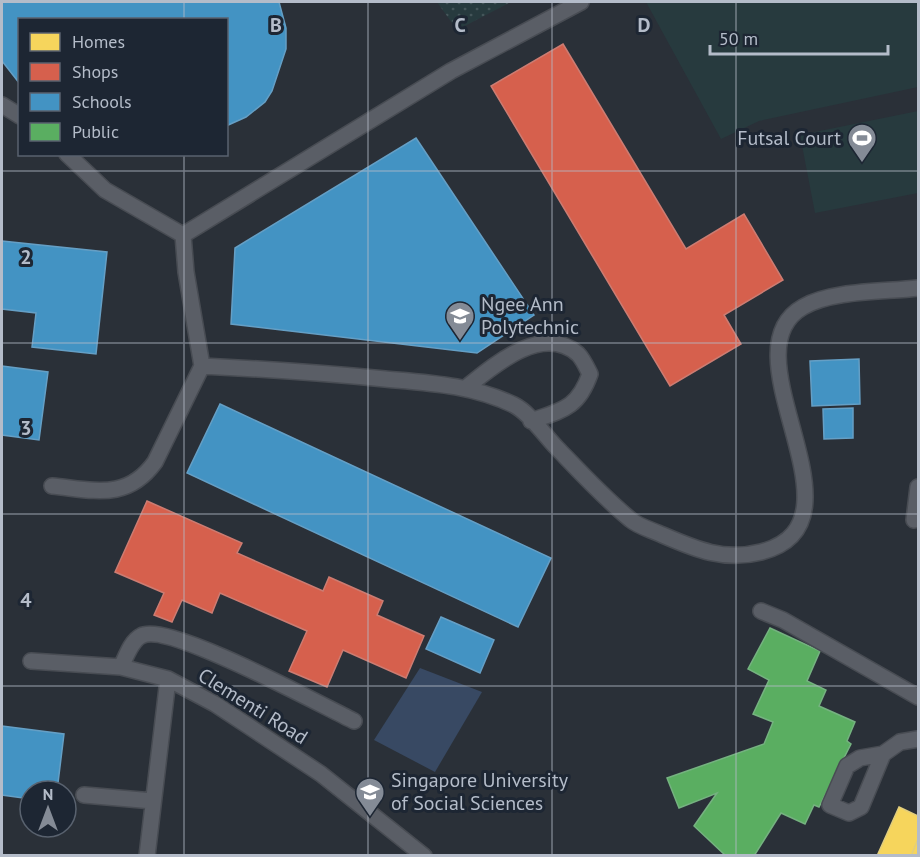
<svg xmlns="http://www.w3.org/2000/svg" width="920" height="857" font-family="'PT Sans',sans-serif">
  <defs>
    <pattern id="park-dots" width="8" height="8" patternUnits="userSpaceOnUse" patternTransform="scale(1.5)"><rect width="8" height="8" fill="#273a3e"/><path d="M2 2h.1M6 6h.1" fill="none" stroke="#445559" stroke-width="1.8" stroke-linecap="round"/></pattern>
  </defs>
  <rect width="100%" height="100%" fill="#2a3038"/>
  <path fill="#273a3e" d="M646 2H918V87L759 121 721 139Z
    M918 111V193L815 213 800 135Z"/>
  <path fill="url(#park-dots)" d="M437 2H511L457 30Z"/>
  <path fill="#384963" d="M420 668 482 692 435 772 374 740Z"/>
  <path fill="#f6d55c" stroke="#e2ce7d" stroke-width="1.5" d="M899 807 918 816V839L911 856H877Z
    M918 839V856H911Z"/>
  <path fill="#d6604d" stroke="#cc7c72" stroke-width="1.5" d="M563 44 686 249 744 214 783 280 724 315 741 344 670 386 491 86Z
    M147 501 242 543 237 553 323 591 329 577 383 601 377 615 424 636 406 678 343 650 327 687 289 671 307 631 220 593 212 613 182 600 172 622 154 615 164 593 115 572Z"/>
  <path fill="#4393c3" stroke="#659fc5" stroke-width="1.5" d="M2 2H279L286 28V49L272 91 265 102 246 117 226 126V20H20V84L2 61Z
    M416 138 534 315 477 353 231 324 235 248Z
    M2 241 107 252 96 354 32 347 36 313 2 309Z
    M859 359 860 404 812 406 810 361Z
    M2 366 48 372 39 440 2 435Z
    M220 404 551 558 518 627 187 473Z
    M853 408V438L824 439 823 409Z
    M441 617 494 640 480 673 426 649Z
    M2 726 64 734 57 791H30V799L2 795Z"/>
  <path fill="#5aae61" stroke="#75b280" stroke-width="1.5" d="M770 628 820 651 807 681 826 690 819 706 855 722 847 741 851 744 819 807 814 805 805 824 781 813 754 856H726L694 826 717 793 679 808 667 778 764 744 773 722 753 714 769 680 748 669Z"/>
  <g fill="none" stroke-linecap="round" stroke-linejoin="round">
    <g stroke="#484c53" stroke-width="18">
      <path id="service" d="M2 105 20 116
        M67 154 105 190 183 235
        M183 235 451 71 581 2
        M202 366C263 369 324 373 385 379 431 383 472 385 514 405 530 413 545 436 557 448 581 473 604 498 631 520 638 526 649 529 658 533 693 548 722 562 761 552 875 523 722 353 803 307 832 290 885 292 918 288
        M467 387C494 365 543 323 578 354 583 359 587 368 590 374 578 408 563 410 531 421
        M52 486C94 490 127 501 155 462L202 366 186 272 183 235
        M914 520 918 487
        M761 611 783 620 918 697
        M31 661 121 667 168 679 215 704 321 774 424 856
        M121 667C126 657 131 641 141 636 167 621 321 705 354 721
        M883 754 861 807 849 813 830 805 847 766 860 758 883 754 900 742 918 739
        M84 795 153 801
        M147 856 168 679"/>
    </g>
    <use href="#service" stroke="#5a5e66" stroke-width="15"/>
  </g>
  <path fill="none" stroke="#b4bcc9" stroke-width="1.5" stroke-opacity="0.55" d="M184 2V20M368 2V856M552 2V856M736 2V856M184 154V856M2 171H918M2 343H918M2 514H918M2 686H918"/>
  <defs>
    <g id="stadium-pin" transform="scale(1.5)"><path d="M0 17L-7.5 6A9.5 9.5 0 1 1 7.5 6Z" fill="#848b96" stroke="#1d2633"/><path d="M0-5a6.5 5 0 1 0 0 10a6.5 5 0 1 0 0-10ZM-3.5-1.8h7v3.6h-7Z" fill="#fff"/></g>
    <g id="university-pin" transform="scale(1.5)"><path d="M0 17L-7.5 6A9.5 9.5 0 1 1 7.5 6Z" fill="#848b96" stroke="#1d2633"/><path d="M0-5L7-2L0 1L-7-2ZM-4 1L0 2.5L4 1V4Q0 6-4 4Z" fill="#fff"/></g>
  </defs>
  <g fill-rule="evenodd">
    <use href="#stadium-pin" x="862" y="138"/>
    <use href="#university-pin" x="460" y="316"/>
    <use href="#university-pin" x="370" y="792"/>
  </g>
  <g text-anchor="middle" stroke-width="6" stroke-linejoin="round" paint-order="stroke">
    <g font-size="20" fill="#b4bcc9" stroke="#1d2633" text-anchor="start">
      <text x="841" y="145" text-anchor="end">Futsal Court</text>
      <text x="481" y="311">Ngee Ann<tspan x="481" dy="23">Polytechnic</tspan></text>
      <text x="391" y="787">Singapore University<tspan x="391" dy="23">of Social Sciences</tspan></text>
    </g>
    <g font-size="20" fill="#b4bcc9" stroke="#1d2633">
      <text transform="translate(253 706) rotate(32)" y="7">Clementi Road</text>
    </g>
  </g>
  <g font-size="20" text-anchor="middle" font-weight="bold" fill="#b4bcc9" stroke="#1d2633" stroke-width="6" stroke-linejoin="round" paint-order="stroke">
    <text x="276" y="32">B</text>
    <text x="460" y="32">C</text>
    <text x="644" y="32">D</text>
    <text x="26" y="264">2</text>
    <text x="26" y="435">3</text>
    <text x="26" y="607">4</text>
  </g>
  <rect width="920" height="857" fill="none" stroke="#b4bcc9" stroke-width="6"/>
  <rect x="18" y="18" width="210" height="138" fill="#1d2633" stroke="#59626f" stroke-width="1.5"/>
  <rect x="30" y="33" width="30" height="18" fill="#f6d55c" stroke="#59626f" stroke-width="1.5"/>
  <text x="72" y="48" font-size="18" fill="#b4bcc9">Homes</text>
  <rect x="30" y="63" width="30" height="18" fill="#d6604d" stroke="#59626f" stroke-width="1.5"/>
  <text x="72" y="78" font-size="18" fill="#b4bcc9">Shops</text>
  <rect x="30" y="93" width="30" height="18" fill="#4393c3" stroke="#59626f" stroke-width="1.5"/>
  <text x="72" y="108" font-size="18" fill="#b4bcc9">Schools</text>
  <rect x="30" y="123" width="30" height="18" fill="#5aae61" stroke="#59626f" stroke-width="1.5"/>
  <text x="72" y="138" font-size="18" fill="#b4bcc9">Public</text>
  <g transform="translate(48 809)"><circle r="28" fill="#1d2633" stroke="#59626f" stroke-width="1.5"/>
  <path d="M0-4.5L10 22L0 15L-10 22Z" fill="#848b96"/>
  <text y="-9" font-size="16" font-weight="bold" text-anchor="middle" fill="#b4bcc9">N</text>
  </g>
  <path d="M710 45v9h178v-9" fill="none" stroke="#b4bcc9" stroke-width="3"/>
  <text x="719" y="45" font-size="18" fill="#b4bcc9" stroke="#1d2633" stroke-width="4.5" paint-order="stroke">50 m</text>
</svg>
